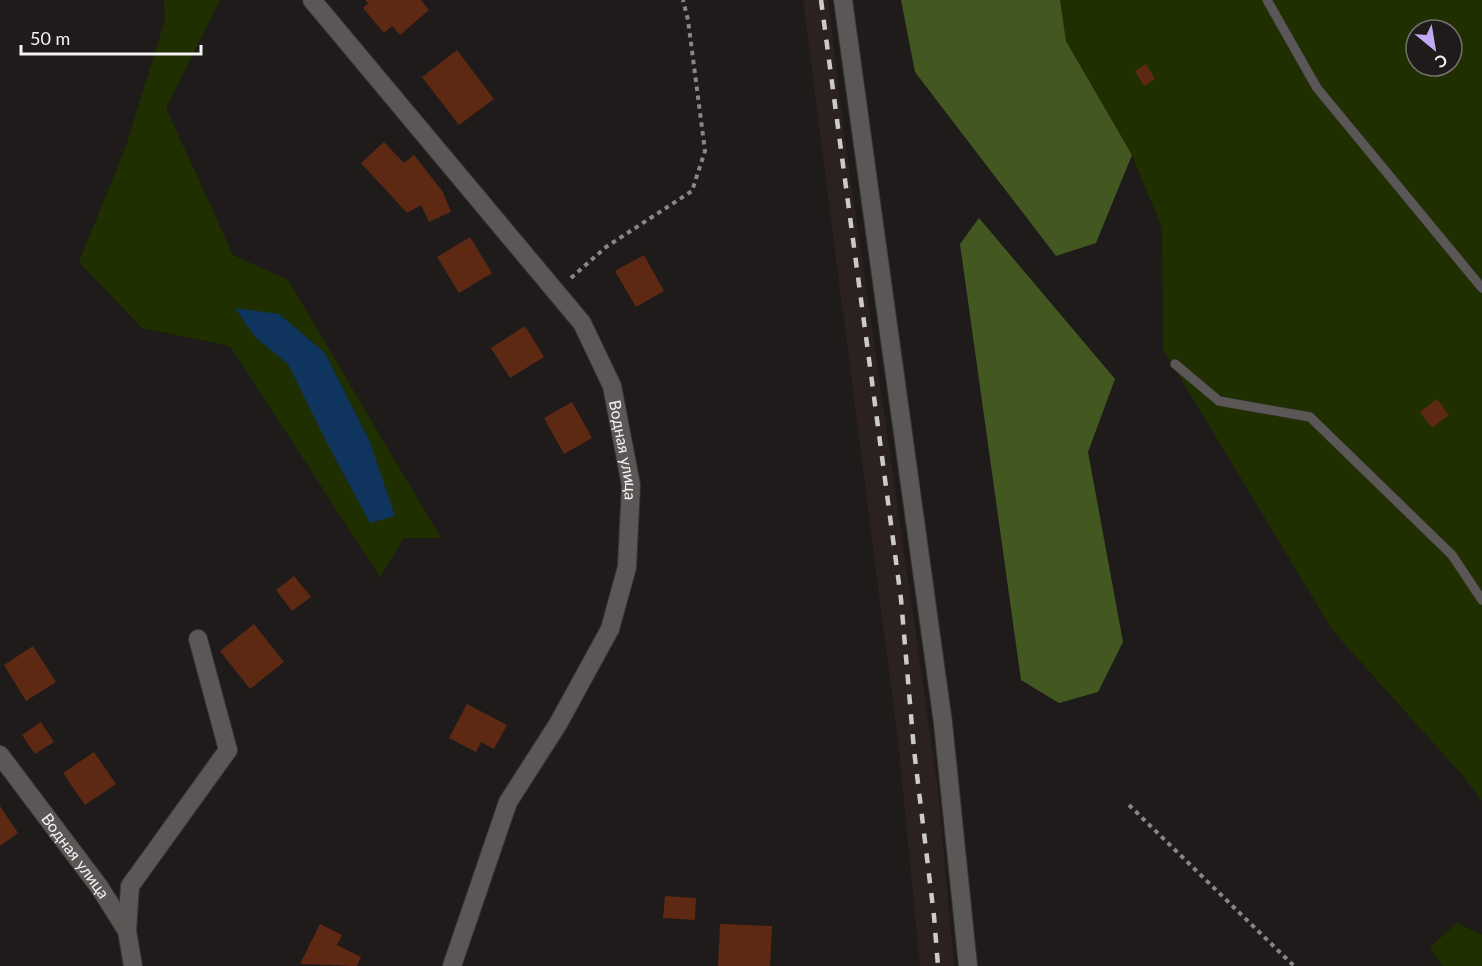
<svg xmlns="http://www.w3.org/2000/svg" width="1482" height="966" font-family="Lato,sans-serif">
  <rect width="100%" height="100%" fill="#1e1b1a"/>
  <path fill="#2b221f" d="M803 0H828L844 133 938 789 954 966H920L899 750Z"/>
  <path fill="#1f2f00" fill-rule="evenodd" d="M164 0H220L166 108 233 255 288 280 441 538H404L380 577 230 346 142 328 79 262 126 146 165 20Z
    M1060 0H1482V801L1463 776 1333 631 1163 349 1162 228 1132 155 1066 41ZM1416 30H1452V66H1416Z
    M1457 923 1482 935V966H1442L1430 947Z"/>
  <path fill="#435821" d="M901 0H1060L1066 41 1132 155 1096 243 1056 256 915 72Z
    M979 218 1115 379 1088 452 1123 642 1098 692 1059 703 1021 680 960 244Z"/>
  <path fill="#0f345e" d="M235 308 279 314 325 353 370 442 395 516 370 523 328 445 288 364 255 337Z"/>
  <path fill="#5d2913" d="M365 0H421L429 10 400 35 392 26 384 33 363 8 368 3Z
    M457 50 494 99 459 125 422 77Z
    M1146 64 1155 79 1144 86 1135 71Z
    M384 142 404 163 414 155 443 192 451 212 429 222 421 205 407 213 361 163Z
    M470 237 492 273 459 293 437 257Z
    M644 255 664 291 636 307 615 271Z
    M525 326 544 357 510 378 491 348Z
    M1437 399 1449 415 1432 428 1420 412Z
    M572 402 592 438 564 454 544 418Z
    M294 576 311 597 292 611 276 590Z
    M254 624 284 662 250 689 220 651Z
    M33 646 56 682 26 701 4 665Z
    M467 704 507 725 494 749 481 742 476 752 449 738Z
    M41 722 54 742 35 754 22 735Z
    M94 752 116 784 85 805 63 773Z
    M0 806 18 833 0 846Z
    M665 896 696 898 695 920 663 918Z
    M320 924 342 935 337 945 361 957 357 966 300 964Z
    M720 924 772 926 770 966H718Z"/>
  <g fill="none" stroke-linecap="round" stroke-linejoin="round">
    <g stroke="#383635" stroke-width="10">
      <path id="service" d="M1267 0 1317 88 1482 288
        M1175 364 1219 401 1310 417 1452 555 1482 600"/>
    </g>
    <g stroke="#383635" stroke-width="20">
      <g id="minor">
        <path id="s1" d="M312 0 582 323 612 386 631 485 627 567 610 629 558 724 508 802 452 966"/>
        <path d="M843 0 943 723 968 966"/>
        <path id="s2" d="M0 755 100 888 127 931 133 966"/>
        <path d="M127 931 130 886 228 750 198 639"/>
      </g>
    </g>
    <path stroke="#898786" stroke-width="4" stroke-dasharray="4.5 4.5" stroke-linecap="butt" d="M571 278 606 247 692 191 705 151 688 20 683 0
      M1129 805 1294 966"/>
    <use href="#service" stroke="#5b5756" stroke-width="9"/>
    <use href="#minor" stroke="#5b5756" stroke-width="18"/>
    <path stroke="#cdcbca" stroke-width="4.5" stroke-dasharray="10 10" stroke-linecap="butt" d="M821 0 901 599 914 750 934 916 938 966"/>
  </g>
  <g text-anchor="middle" stroke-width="5" stroke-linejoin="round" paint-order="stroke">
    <g font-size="16" fill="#f6f4f3" stroke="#1e1b1a">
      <text dy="6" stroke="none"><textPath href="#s1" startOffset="556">Водная улица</textPath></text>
      <text dy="6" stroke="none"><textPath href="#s2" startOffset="126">Водная улица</textPath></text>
    </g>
  </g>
  <g transform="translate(1434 48) rotate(150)"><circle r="28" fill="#1e1b1a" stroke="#747271" stroke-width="1.5"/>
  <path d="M0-4.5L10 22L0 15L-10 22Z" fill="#c1a8f3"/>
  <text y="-9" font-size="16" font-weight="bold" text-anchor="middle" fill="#f6f4f3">С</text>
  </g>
  <path d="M21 45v9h180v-9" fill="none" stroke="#f6f4f3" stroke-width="3"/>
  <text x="30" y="45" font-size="18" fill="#f6f4f3" stroke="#1e1b1a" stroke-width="4.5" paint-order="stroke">50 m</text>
</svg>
